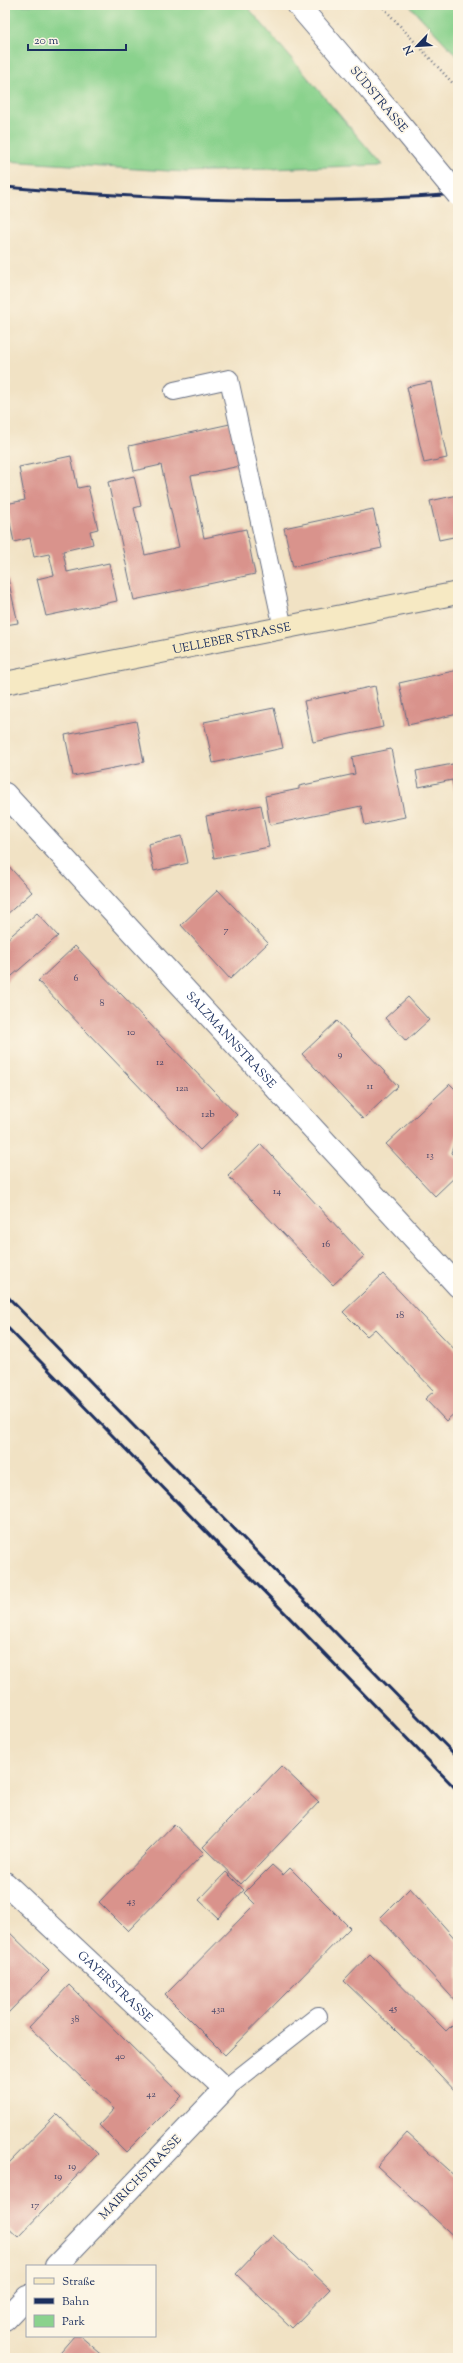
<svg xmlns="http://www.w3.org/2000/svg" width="463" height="2363" font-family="'Sorts Mill Goudy',serif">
  <rect width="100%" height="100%" fill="#fcf5e5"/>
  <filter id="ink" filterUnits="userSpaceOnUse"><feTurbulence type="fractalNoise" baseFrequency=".025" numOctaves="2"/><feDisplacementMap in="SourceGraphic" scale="8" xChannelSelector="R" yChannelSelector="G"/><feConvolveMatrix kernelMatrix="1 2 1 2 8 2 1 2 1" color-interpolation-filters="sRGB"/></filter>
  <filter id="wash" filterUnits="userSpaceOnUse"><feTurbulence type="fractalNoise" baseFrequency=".012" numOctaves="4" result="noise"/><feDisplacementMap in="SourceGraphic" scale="16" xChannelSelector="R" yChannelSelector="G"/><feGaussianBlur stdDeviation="0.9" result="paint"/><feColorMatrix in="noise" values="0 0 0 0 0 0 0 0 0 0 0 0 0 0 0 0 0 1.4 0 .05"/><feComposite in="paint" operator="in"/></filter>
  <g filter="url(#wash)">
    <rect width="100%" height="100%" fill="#f1e2c4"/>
    <path fill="#8ad28d" stroke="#528076" d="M5 5H246L382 165 185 172 5 161Z
      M409 5H458V57Z"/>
    <g id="blocks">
      <path fill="#d9938c" d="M431 382 447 458 424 463 407 387Z
        M230 424 240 466 191 476 204 538 246 529 255 574 134 600 108 482 134 476 141 506 134 508 145 555 179 547 161 465 134 471 129 446Z
        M71 456 78 488 88 486 98 529 90 531 93 544 63 551 67 572 109 563 117 601 46 616 37 579 54 575 49 554 34 557 30 538 14 542 6 504 25 500 19 467Z
        M458 495V536L439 540 430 501Z
        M373 509 382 548 293 567 284 528Z
        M8 579 18 623 5 625V580Z
        M458 670V714L408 725 399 683Z
        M375 686 383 727 313 742 304 701Z
        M274 708 283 748 213 763 204 722Z
        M136 721 144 762 73 776 65 735Z
        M391 749 405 817 365 825 361 806 270 825 265 796 299 789V786L355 774 352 757Z
        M458 763V807L452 780 419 787 416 771Z
        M261 805 269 847 214 858 206 816Z
        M182 836 188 863 154 871 148 844Z
        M5 862 32 892 5 916Z
        M218 890 268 943 230 979 181 925Z
        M37 913 58 936 5 982V941Z
        M75 946 237 1115 200 1150 38 981Z
        M408 997 429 1020 406 1041 385 1018Z
        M337 1021 398 1086 363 1119 302 1054Z
        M450 1084 458 1092V1133L451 1153 458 1160V1174L435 1196 386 1144Z
        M261 1144 364 1256 333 1285 228 1176Z
        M383 1274 458 1353V1410L446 1421 425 1399 434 1391 375 1329 367 1336 343 1312Z
        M281 1766 319 1802 241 1884 203 1847Z
        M174 1824 204 1853 128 1931 99 1902Z
        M272 1865 283 1875 290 1868 350 1928 225 2055 165 1995 255 1904 244 1893Z
        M226 1872 244 1890 218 1918 199 1900Z
        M410 1888 458 1942V2004L380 1918Z
        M5 1928 49 1971 7 2014 5 2012Z
        M370 1954 446 2031 458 2019V2094L420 2054 344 1981Z
        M69 1985 182 2096 126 2152 99 2125 114 2109 29 2027Z
        M57 2114 98 2154 18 2237 5 2225V2167Z
        M407 2133 458 2179V2240L377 2166Z
        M273 2235 330 2289 292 2328 236 2274Z
        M74 2336H80L106 2358H55Z"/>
    </g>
  </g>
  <g filter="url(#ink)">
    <use href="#blocks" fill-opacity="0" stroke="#666e82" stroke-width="1"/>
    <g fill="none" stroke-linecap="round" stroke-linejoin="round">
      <g stroke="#666e82" stroke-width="20">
        <path id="lane" d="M174 391 229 379 283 628
          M225 2089 318 2016"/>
      </g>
      <g stroke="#666e82" stroke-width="24">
        <g id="street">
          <path d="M298 5 387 109"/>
          <path id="s1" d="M5 794 458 1286"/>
          <path id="s2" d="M5 1883 225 2089 56 2266"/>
          <path d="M5 2319 27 2296"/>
        </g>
      </g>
      <g stroke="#666e82" stroke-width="24">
        <g id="secondary">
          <path id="s3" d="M5 683 458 593"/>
        </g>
      </g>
      <path stroke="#666e82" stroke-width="2.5" stroke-dasharray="1 3" stroke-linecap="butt" d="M381 5 458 89"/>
      <use href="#lane" stroke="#fff" stroke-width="18"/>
      <use href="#street" stroke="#fff" stroke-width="22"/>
      <use href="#secondary" stroke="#f6e9c3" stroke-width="22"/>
      <path stroke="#1b2f5e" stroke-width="3" d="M5 187C156 200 307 206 458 194
        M5 1294 458 1758
        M5 1325 458 1791"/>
      <g stroke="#666e82" stroke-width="24" stroke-linecap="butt">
        <path id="street-bridge" d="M387 109 458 195"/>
      </g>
      <use href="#street-bridge" stroke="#fff" stroke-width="22"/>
    </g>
  </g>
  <g text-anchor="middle" stroke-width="3.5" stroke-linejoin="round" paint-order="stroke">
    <g font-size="10" fill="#4a486a">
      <text x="226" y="933">7</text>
      <text x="76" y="981">6</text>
      <text x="102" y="1006">8</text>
      <text x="131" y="1035">10</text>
      <text x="340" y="1057">9</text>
      <text x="160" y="1065">12</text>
      <text x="370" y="1089">11</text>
      <text x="182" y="1091">12a</text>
      <text x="208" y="1117">12b</text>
      <text x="430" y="1158">13</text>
      <text x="277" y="1194">14</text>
      <text x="326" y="1247">16</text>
      <text x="400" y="1318">18</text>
      <text x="131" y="1904">43</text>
      <text x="393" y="2011">45</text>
      <text x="218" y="2012">43a</text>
      <text x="75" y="2022">38</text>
      <text x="120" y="2059">40</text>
      <text x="151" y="2097">42</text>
      <text x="72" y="2169">19</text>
      <text x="58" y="2179">19</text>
      <text x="35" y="2208">17</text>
    </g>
    <g font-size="12" fill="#1b2f5e" stroke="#fcf5e5">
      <text transform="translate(379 99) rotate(50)" y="4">SÜDSTRASSE</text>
      <text dy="4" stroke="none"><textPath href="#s3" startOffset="231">UELLEBER STRASSE</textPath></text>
      <text dy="4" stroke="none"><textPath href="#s1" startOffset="334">SALZMANNSTRASSE</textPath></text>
      <text dy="4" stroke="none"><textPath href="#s2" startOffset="151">GAYERSTRASSE</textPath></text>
      <text transform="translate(140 2177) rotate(-46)" y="4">MAIRICHSTRASSE</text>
    </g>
  </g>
  <rect width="463" height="2363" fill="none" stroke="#fcf5e5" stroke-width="20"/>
  <rect x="26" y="2265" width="130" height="72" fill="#fcf5e5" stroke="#a2a6af"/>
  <rect x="34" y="2278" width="20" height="6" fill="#f6e9c3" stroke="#a2a6af"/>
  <text x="62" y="2285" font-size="12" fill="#1b2f5e">Straße</text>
  <rect x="34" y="2298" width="20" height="6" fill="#1b2f5e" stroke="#a2a6af"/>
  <text x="62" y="2305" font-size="12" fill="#1b2f5e">Bahn</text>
  <rect x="34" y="2315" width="20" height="12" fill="#8ad28d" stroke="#a2a6af"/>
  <text x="62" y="2325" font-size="12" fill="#1b2f5e">Park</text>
  <g transform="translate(417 46) rotate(245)" stroke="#fcf5e5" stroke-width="3" paint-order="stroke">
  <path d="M0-3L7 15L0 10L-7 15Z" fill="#1b2f5e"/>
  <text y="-6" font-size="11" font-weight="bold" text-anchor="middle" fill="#1b2f5e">N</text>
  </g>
  <path d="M28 44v6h98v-6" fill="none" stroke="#1b2f5e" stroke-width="2"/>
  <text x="34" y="44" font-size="12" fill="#1b2f5e" stroke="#fcf5e5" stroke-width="3" paint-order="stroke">20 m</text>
</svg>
